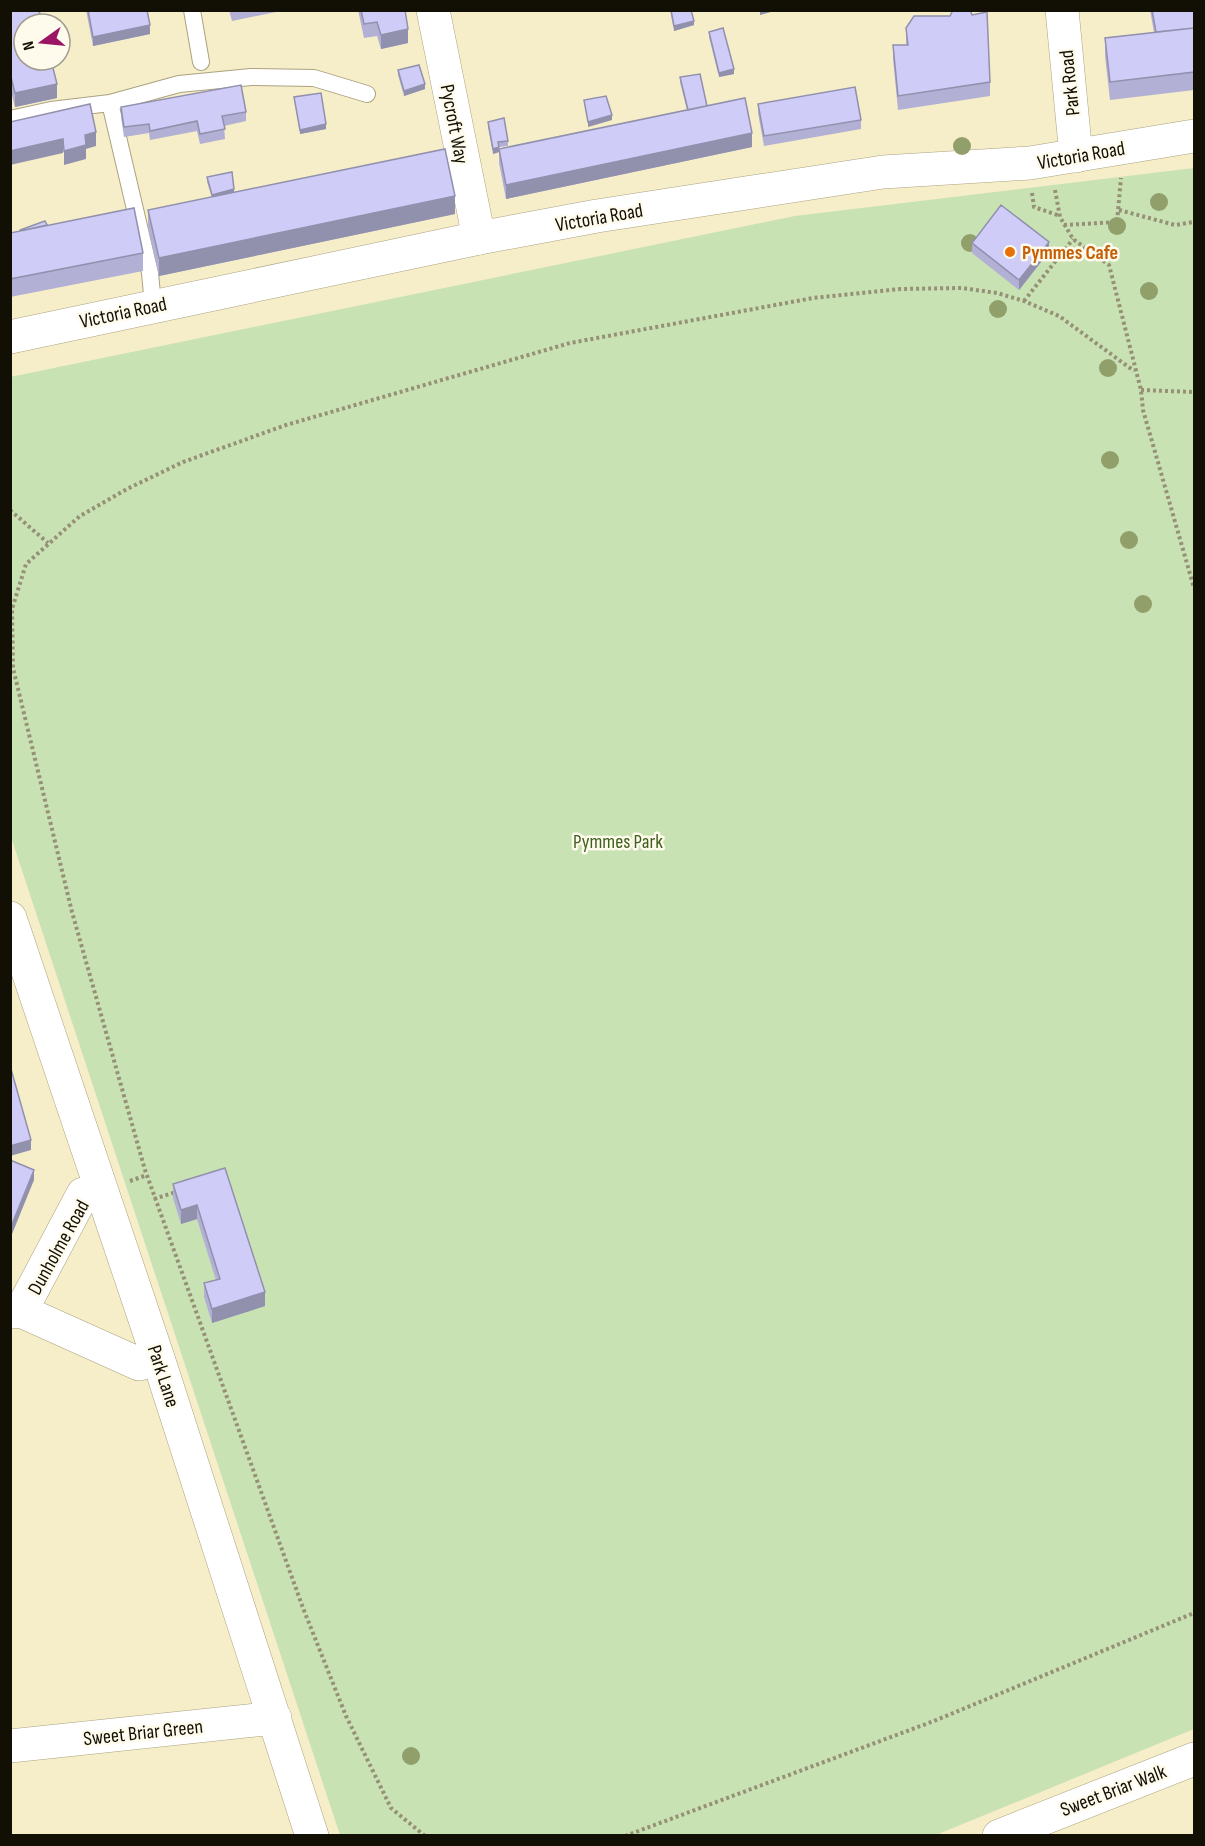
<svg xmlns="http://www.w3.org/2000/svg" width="1205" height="1846" font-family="'Sofia Sans Condensed',sans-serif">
  <rect width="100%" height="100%" fill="#f6edc9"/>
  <path fill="#c8e2b4" d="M1194 168V1729L936 1835H340L11 837 10 377 795 216Z"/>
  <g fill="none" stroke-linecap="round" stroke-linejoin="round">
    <g stroke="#aba280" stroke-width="18">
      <path id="service" d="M192 10 201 62
        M110 103 150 273 153 305
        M10 119 51 110 110 103 179 84 251 77 314 78 367 94"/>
    </g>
    <g stroke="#aba280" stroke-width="34">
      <path id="minor" d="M433 10 479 238
        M1062 10 1076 156
        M10 918 158 1358 312 1836
        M21 1311 83 1194 100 1190
        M10 1312 21 1311 139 1364 158 1358
        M10 1746 275 1718
        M999 1836 1194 1759"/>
    </g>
    <g stroke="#aba280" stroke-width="34">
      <path id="tertiary" d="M10 337 479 238 597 216 883 172 1030 163 1194 136"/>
    </g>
    <path stroke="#969076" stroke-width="4" stroke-dasharray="3 3" stroke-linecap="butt" d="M1055 190 1060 217 1073 239 1109 265 1141 390 1143 410 1194 588
      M1032 193 1034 207 1060 216
      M1119 210 1175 225 1194 222
      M1064 225 1117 222 1121 178
      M1024 301 1073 239
      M1141 390 1194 392
      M10 510 48 543
      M130 1181 147 1175
      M154 1199 176 1192
      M425 1836 391 1808 346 1716 303 1608 145 1170 72 912 13 668 12 609 26 564 80 516 127 489 183 462 286 425 570 343 813 298 900 289 962 288 997 293 1024 301 1059 316 1134 371
      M625 1836 934 1721 1194 1613"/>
    <use href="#service" stroke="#fff" stroke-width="16"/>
    <use href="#minor" stroke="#fff" stroke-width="33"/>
    <use href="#tertiary" stroke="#fff" stroke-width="33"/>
  </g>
  <g fill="#919f6b">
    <circle cx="962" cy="146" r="9"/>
    <circle cx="1159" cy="202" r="9"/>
    <circle cx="1117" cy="226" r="9"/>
    <circle cx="970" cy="243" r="9"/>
    <circle cx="1149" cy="291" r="9"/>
    <circle cx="998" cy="309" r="9"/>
    <circle cx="1108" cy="368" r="9"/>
    <circle cx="1110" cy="460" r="9"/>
    <circle cx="1129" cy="540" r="9"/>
    <circle cx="1143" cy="604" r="9"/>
    <circle cx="411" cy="1756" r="9"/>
  </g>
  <path fill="#b2b0d4" d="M10 10 57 98 15 107 10 87Z
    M86 10H147L150 34 93 46Z
    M229 10H286L232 21Z
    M358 10H405L408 43 381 49 377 36 364 38Z
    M670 10H691L694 25 674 31Z
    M1150 10H1194V90L1110 100 1105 56V38L1154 33Z
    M950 16 990 82V96L898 110 893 59V45H906V28Z
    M709 32 734 74 719 77 709 37Z
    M398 70 425 89 404 96 398 75Z
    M680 77 707 106 752 147 506 199 499 163V152L493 154 488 127V122L508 141V146L499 147V149L687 110 680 82Z
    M294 97 326 129 300 134Z
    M758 104 861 120V129L764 146 758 113Z
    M121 107 246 112V121L224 126 225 139 200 144 197 131 150 140 149 133 124 137 121 117Z
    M207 177 234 192 455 214 159 276 148 228V210L212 197 207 182Z
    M47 225 143 253V271L10 297V233Z
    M972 243 1049 252 1019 290 972 253Z
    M225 1168 265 1306 212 1323 204 1297V1283L216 1280 197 1219 181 1224 173 1198V1184Z"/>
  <path fill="#9190ad" d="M760 10H778L760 15Z
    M694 21V25L674 31V26Z
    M150 25V34L93 46V37Z
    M408 29V43L381 49V35Z
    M734 69V74L719 77V73Z
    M57 84V98L15 107V93Z
    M425 84V89L404 96V91Z
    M612 115V120L588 127V122Z
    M326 124V129L300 134V130Z
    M96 132V146L86 149V159L64 165V151L85 135Z
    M752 133V147L506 199V185Z
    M63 139V153L10 165V151Z
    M499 147V152V149V152L493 154V149Z
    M234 189V194L212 200V195Z
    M455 196V214L159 276V258Z
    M1049 242V252L1019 290V280Z
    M31 1140V1150L10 1156V1146Z
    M34 1170V1180L10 1239V1229Z
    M197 1205V1219L181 1224V1210Z
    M265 1292V1306L212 1323V1309Z"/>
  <path fill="#cfcdf7" stroke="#9190ad" stroke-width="1.5" d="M10 10H39L42 24H24V60H51L57 84 15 93 10 73Z
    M88 10H147L150 25 93 37Z
    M361 10H405L408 29 381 35 377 22 364 24Z
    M671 10H691L694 21 674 26Z
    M953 10H970L972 15 987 12 990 82 898 96 893 45H908L906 28 914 16H950Z
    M1152 10H1194V28L1156 32Z
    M723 28 734 69 719 73 709 32Z
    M1194 28V72L1110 82 1105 38Z
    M419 65 425 84 404 91 398 70Z
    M700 74 707 106 688 110 680 77Z
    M241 85 246 112 222 116 225 129 200 134 197 121 150 131 149 124 124 127 121 107Z
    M855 87 861 120 764 136 758 104Z
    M321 93 326 124 300 130 294 97Z
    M606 96 612 115 588 122 584 100Z
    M745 98 752 133 506 185 499 149Z
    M90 104 96 132 85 135 86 145 64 151 63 139 10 151V122Z
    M504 118 508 141 498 142 499 147 493 149 488 122Z
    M445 149 455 196 159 258 148 210Z
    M232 172 234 189 212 195 207 177Z
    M1001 205 1049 242 1019 280 972 243Z
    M134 208 143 253 10 279V233Z
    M45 221 47 225 20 231V230Z
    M11 1069 31 1140 10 1146V1070Z
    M10 1160 34 1170 10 1229Z
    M225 1168 265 1292 212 1309 204 1283 220 1279 197 1205 181 1210 173 1184Z"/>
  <circle fill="#e8710a" stroke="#fefaec" stroke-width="2" cx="1010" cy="252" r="6"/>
  <g text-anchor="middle" stroke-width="5" stroke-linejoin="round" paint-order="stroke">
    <g font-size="20" fill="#120f04" stroke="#fefaec">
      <text transform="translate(1069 83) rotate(-96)" y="7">Park Road</text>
      <text transform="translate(455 124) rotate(79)" y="7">Pycroft Way</text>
      <text transform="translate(1081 155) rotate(-10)" y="7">Victoria Road</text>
      <text transform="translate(599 217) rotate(-10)" y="7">Victoria Road</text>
      <text transform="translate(123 312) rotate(-12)" y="7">Victoria Road</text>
      <text transform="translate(58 1247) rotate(-61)" y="7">Dunholme Road</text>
      <text transform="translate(164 1376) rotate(72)" y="7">Park Lane</text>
      <text transform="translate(143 1732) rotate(-6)" y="7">Sweet Briar Green</text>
      <text transform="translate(1113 1790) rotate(-21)" y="7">Sweet Briar Walk</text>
    </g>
    <g font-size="20" font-weight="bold" fill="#c56008" stroke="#fefaec" text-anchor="start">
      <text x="1022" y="259">Pymmes Cafe</text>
    </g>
    <g font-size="20" fill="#3f601e" stroke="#fefaec">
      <text x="618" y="848">Pymmes Park</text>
    </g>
  </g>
  <rect width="1205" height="1846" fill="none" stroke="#120f04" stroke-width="24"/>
  <g transform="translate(42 42) rotate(255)"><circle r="28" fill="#fefaec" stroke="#a09c8f" stroke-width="1.5"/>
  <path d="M0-4.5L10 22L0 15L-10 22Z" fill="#9c1464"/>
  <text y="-9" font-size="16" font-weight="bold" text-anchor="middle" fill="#120f04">N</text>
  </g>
</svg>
